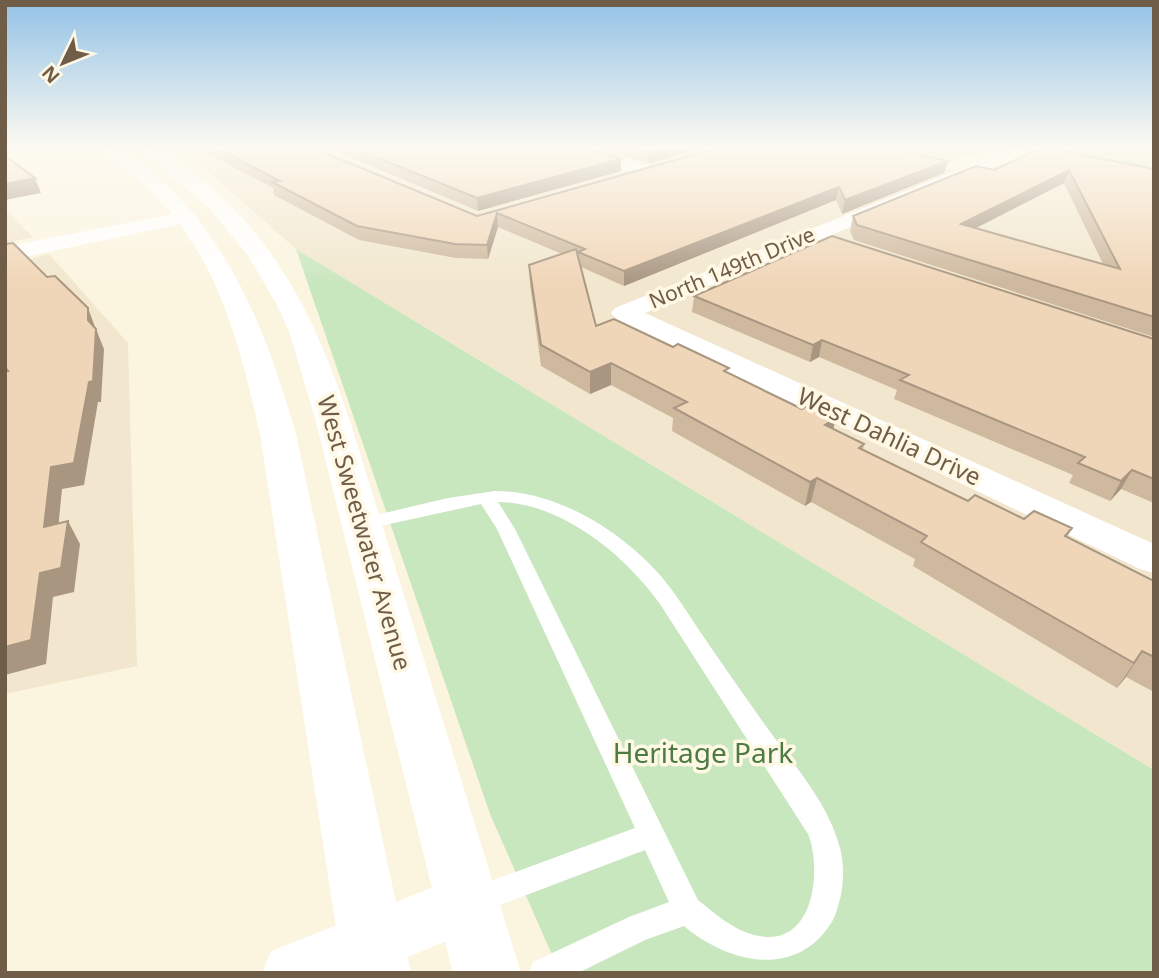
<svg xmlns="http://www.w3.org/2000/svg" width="1159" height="978" font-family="'Noto Sans',sans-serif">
  <rect width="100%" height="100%" fill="#fbf5e0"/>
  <path fill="#f2e7ce" d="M172 147H885L872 152 981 176 1024 155 1154 181V770L296 249 194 159Z
    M5 209 33 237 5 243Z
    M49 254 128 343 137 666 5 694V265Z"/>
  <path fill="#c9e7bf" d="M891 147H995C956 167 931 155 891 147Z
    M1049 147H1154V170Z
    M296 249 1154 770V973H560L490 814Z"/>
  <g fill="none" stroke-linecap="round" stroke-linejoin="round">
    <path fill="#fff" fill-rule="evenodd" d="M495 491C557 491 620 530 660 575 676 594 689 615 703 636 723 665 743 694 763 722 790 761 828 801 840 848 846 872 843 897 833 920 799 978 732 966 684 926L645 940 578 973H529L533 962 629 917 669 902 645 850 474 915 464 911 460 901 464 891 635 828 497 529 481 504 362 530 353 524 355 520 448 498ZM498 502C561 502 625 555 660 604L808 834C821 866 816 936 770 937 741 937 719 917 698 900L515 529Z"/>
    <path fill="#fff" fill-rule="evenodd" d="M561 147H585L653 167 656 171 653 175H641L563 150Z
      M856 147H887L925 154 927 158 919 163 858 150Z
      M1015 147 1055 148 1154 169V179L1055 158 1023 155 645 313 1154 544V573L1140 569 615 318 611 313 615 308Z
      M188 211 195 213 198 217 195 221 5 261V247Z
      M467 874 488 882 496 903 488 924 369 973H262L271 951Z"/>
    <path fill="#fff" fill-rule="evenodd" d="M98 147C125 145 142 163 162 181 236 250 268 339 296 434L411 973H343L260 434C242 355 223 275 170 212 160 200 148 187 136 178 124 168 108 159 98 147Z
      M137 147C164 145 177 160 197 176 278 239 317 324 349 418L521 973H453L315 418 289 331 276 303 247 254 210 209Z"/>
  </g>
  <path fill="#ceb89e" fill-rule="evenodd" d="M195 147H311L477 216 868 150 948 161 944 173 842 214 836 200 624 286 581 267 596 326 728 373 802 409 836 418 833 429 864 444 863 450 968 501 1024 519 1072 528 1067 537 1154 581V692L1126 677 1117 688 913 566 915 559 811 502 805 506 672 431 673 418 611 385 590 394 541 366 530 284 529 265 562 254 498 227 488 259 456 258 359 240 274 195 273 188Z
    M326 147H581L621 171 478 211Z
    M593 147H707L649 163Z
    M1154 169V337L854 240 850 231 853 216 994 170ZM1064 183 1103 264 976 228Z
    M694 296 1154 339V503L1121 489 1110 501 1069 483 1073 475 894 399 897 390 819 357 810 362 692 312Z"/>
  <path fill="#a89681" d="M667 147H707L649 163 650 152Z
    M621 159V171L478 211 477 198Z
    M948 161 944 173 842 214 845 200Z
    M1069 170 1064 183 956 238 961 224Z
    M35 178 41 193 5 200V184Z
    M839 187 836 200 624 286V271Z
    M497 213 498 227 488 259 487 245Z
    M88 308 95 327 96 336V329L104 349 101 402H98L84 485 62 489 56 550 44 527 51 467 88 320Z
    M822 340 819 357 810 362 813 345Z
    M611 363V385L590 394V372Z
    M836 418 830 441 825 425Z
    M1132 470 1121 489 1110 501 1121 481Z
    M817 478 811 502 805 506 810 482Z
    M68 521 80 544 74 592 53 597 46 664 5 675V647L40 573Z
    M1142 651 1126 677 1117 688 1134 663Z"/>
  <path fill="#f0d6b8" stroke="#a89681" stroke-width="2" fill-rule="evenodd" d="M214 147H311L477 216 721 147H854L868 150 877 147H885L948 161 845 200 839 187 624 271 578 252 585 249 497 213 487 245 455 244 357 226 272 182 280 181Z
    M351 147H581L621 159 477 198Z
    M633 147H667L650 152Z
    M1043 147 1154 169V317L857 225 853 216 976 166 994 170ZM1069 170 1120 269 961 224Z
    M5 156 35 178 5 184Z
    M832 236 1154 339V479L1132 470 1121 481 1078 463 1085 457 900 380 909 375 822 340 813 345 694 296Z
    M13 243 47 277 55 276 88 308V320L96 329 93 381 89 382 74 463 51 467 44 527 68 521 61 568 40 573 31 640 5 647V371H8L5 367V244Z
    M576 249 596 326 614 319 673 347 678 344 729 368 724 371 802 409 808 405 836 418 825 425 864 444 859 448 968 501 975 495 1024 519 1034 511 1072 528 1065 536 1154 581V657L1142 651 1134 663 921 542 927 536 817 478 810 482 674 408 687 402 611 363 590 372 541 345 529 265Z"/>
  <linearGradient id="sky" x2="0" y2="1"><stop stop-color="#93c2e6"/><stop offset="0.52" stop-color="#fdfaf1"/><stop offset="1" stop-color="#fdfaf1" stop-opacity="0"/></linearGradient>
  <rect width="1159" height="284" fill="url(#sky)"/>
  <g text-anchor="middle" stroke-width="7" stroke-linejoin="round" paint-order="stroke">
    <g font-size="21" fill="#705d48" stroke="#fff8e5">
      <text transform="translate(732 268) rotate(-23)" y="7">North 149th Drive</text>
    </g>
    <g font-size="24" fill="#705d48" stroke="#fff8e5">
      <text transform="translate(889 437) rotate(25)" y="8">West Dahlia Drive</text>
      <text transform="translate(364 533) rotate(74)" y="8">West Sweetwater Avenue</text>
    </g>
    <g font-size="28" fill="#4c7b43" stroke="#fff8e5">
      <text x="703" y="763">Heritage Park</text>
    </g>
  </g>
  <rect width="1159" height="978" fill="none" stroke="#705d48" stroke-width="14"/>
  <g transform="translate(63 63) rotate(227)" stroke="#fff8e5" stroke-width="5" paint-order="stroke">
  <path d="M0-5L12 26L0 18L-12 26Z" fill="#705d48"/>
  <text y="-10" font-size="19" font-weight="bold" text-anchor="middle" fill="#705d48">N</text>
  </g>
</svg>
